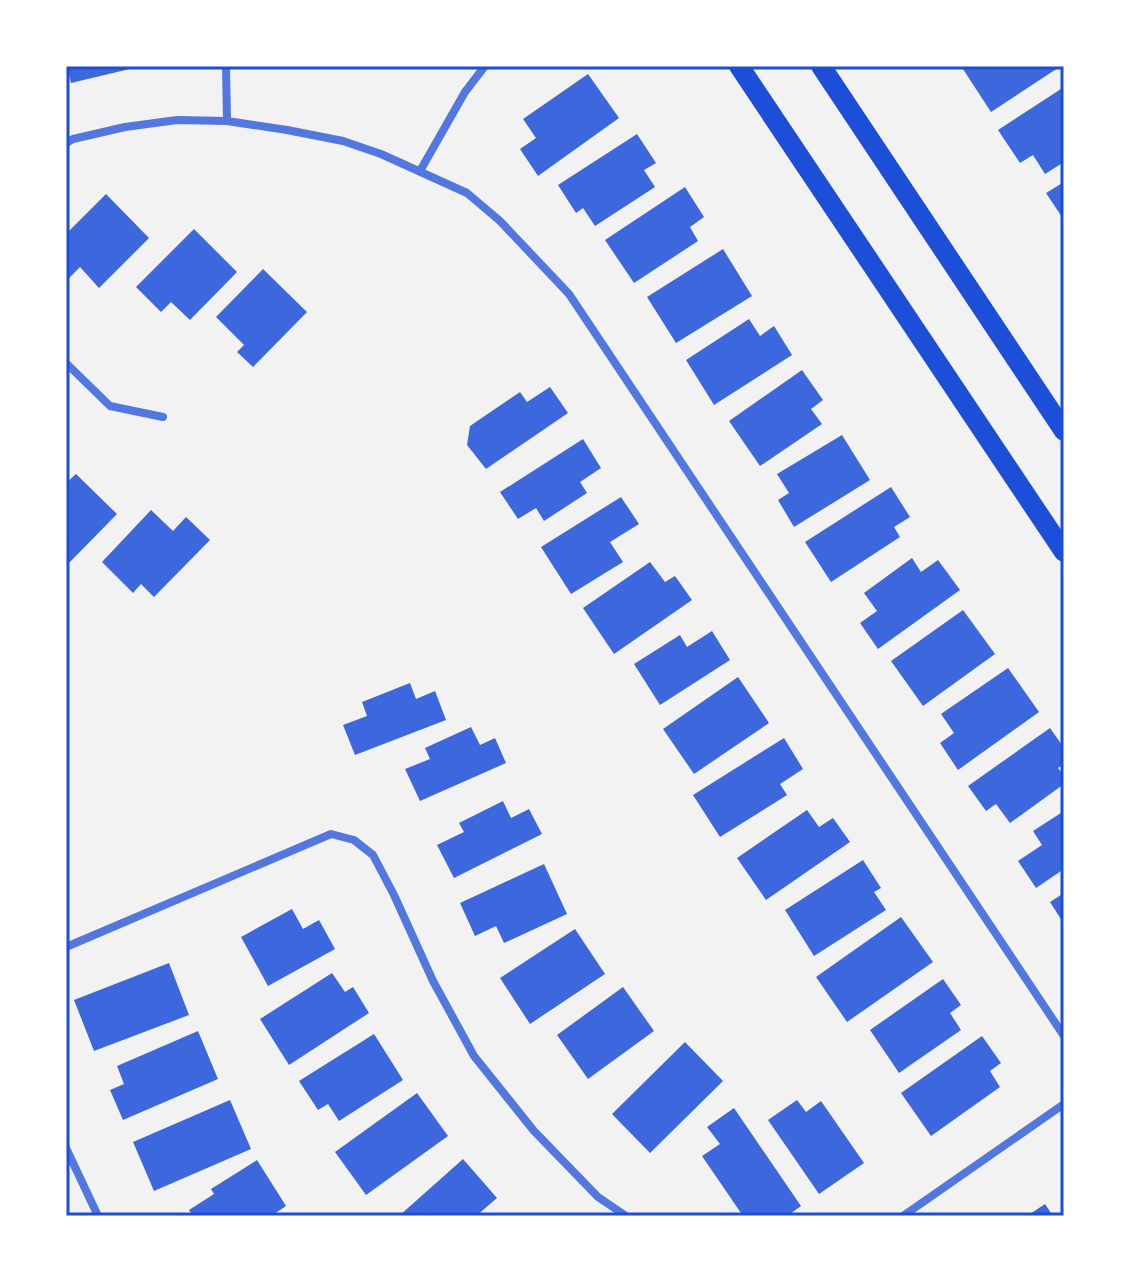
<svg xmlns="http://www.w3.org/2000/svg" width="1130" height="1282" font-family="'Nunito Sans',sans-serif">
  <rect width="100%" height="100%" fill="#f2f2f2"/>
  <path fill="#3d67dc" d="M67 66H138V67L71 83Z
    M961 66H1061L991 112Z
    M588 74 619 118 538 176 520 149 536 138 523 119Z
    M1064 87V162L1045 174 1033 155 1020 163 998 130Z
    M637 134 656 163 644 170 655 187 595 226 583 208 576 213 558 185Z
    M1064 182V220L1046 193Z
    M685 187 704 217 690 227 698 241 634 283 605 240Z
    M106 194 149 238 99 288 80 267 66 281V234Z
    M194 229 237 272 190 320 171 302 161 312 136 287Z
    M723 249 752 296 676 343 647 297Z
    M263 269 307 312 253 367 237 352 244 345 216 317Z
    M749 319 760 336 774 326 792 355 714 405 686 360Z
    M802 370 823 400 811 409 822 424 760 466 729 421Z
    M550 387 568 413 486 469 467 445 470 426 520 392 527 402Z
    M842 435 870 480 794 527 778 500 789 493 777 474Z
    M583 439 601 468 580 482 587 493 544 521 536 508 518 519 500 492Z
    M76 474 117 514 66 566V483Z
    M891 487 910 517 894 527 900 537 831 582 805 542Z
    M621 497 639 524 610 542 623 562 571 594 541 547Z
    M151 510 173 531 186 517 210 540 154 597 141 584 133 593 102 562Z
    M912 558 921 572 938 560 960 590 878 649 860 623 877 611 864 593Z
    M650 562 665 582 675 576 692 600 614 654 583 608Z
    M963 610 995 654 923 706 891 661Z
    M712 631 730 660 660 705 634 664 680 635 687 647Z
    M1008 668 1039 712 958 770 940 743 954 733 941 714Z
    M738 677 769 723 694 774 663 729Z
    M410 683 416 699 435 691 446 720 355 755 343 725 367 716 362 702Z
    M471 727 480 745 495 738 506 763 420 801 405 769 430 759 425 748Z
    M1050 728 1064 748V764L1058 768 1064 776V784L1010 823 996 804 986 811 968 786Z
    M784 738 803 769 780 784 787 795 720 837 693 795Z
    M503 801 511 818 529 809 542 834 454 878 437 845 464 832 459 823Z
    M807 810 819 827 833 818 850 842 766 900 737 858Z
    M1064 811V869L1036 888 1018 861 1042 845 1033 831Z
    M863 860 881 888 874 892 886 910 814 956 785 910Z
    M544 864 567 914 504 943 496 926 475 936 460 903Z
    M1064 893V924L1050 902Z
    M292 909 303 929 319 920 335 949 268 986 241 937Z
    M901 917 933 962 847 1022 816 977Z
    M575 929 605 974 530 1024 500 978Z
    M169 963 189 1015 94 1051 74 1000Z
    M332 973 345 992 353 987 369 1013 289 1065 260 1019Z
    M943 979 961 1005 950 1013 961 1030 899 1073 870 1030Z
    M623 987 654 1031 588 1079 557 1035Z
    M198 1031 218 1079 123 1120 110 1090 124 1084 117 1066Z
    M374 1034 403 1080 339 1121 328 1104 318 1110 299 1081Z
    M982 1036 1001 1063 990 1071 1000 1087 931 1136 901 1093Z
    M685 1042 723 1081 650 1153 612 1114Z
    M417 1093 448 1136 366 1195 335 1152Z
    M230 1100 251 1149 154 1191 133 1142Z
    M797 1100 806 1112 821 1101 864 1163 819 1194 768 1120Z
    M734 1108 801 1206 787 1216H743L702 1156 720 1144 707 1127Z
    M463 1159 497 1198 476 1216H399Z
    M257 1160 286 1206 271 1216H193L189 1210 214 1194 211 1189Z
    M1045 1204 1053 1216H1027Z"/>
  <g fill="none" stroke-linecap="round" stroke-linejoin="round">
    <path stroke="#5277de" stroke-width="8" d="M226 66 227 121
      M66 143 73 139 125 127 177 120 227 121 287 130 343 141 381 154 467 193 500 221 569 294 1064 1036
      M420 171 465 92 485 66
      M66 363 110 406 163 417
      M66 947 331 834 354 840 373 855 394 895 433 981 474 1056 534 1131 598 1197 626 1216
      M66 1148 98 1216
      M903 1216 1064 1104"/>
    <path stroke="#1d4ed8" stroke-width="20" d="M739 66 1064 552
      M821 66 1064 431"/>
  </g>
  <rect width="1130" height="1282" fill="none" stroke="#ffffff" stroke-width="136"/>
  <rect x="68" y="68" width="994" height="1146" fill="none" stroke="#1d4ed8" stroke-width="3"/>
</svg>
